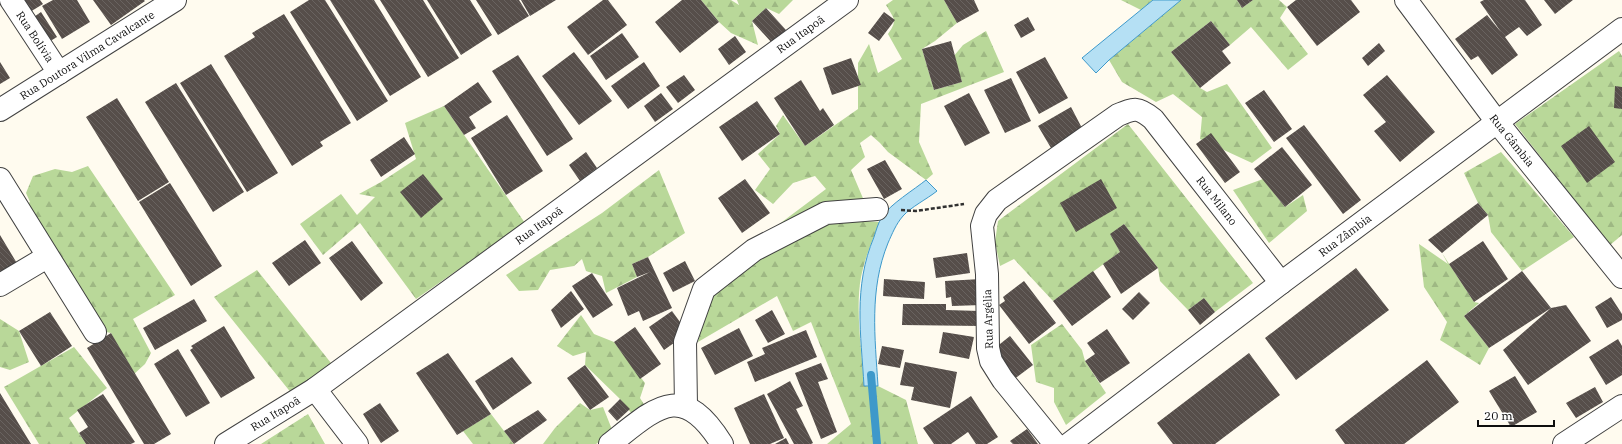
<svg xmlns="http://www.w3.org/2000/svg" width="1622" height="444" font-family="'IBM Plex Serif',serif">
  <defs>
    <pattern id="forest-firs" width="22" height="20" patternUnits="userSpaceOnUse"><rect width="22" height="20" fill="#b9d899"/><path d="M5 1l3.5 6h-7zM16 11l3.5 6h-7z" fill="#9eb883"/></pattern>
    <pattern id="building-back-hatch" width="6" height="6" patternUnits="userSpaceOnUse"><rect width="6" height="6" fill="#564e4a"/><path d="M-1 5l2 2M0 0l6 6M5-1l2 2" fill="none" stroke="#696360"/></pattern>
  </defs>
  <rect width="100%" height="100%" fill="#fffbef"/>
  <path fill="url(#forest-firs)" d="M701 0H731L739 5 737 0H793L779 14 766 8 752 21 758 45 731 33 719 22Z
    M893 0H944L957 23 935 41 922 49 934 90 962 82 953 57 963 45 986 31 1004 72 921 104 919 142 933 174 926 180 888 152 880 143 871 135 860 143 865 157 851 170 865 203 758 240 826 189 815 176 793 183 773 204 755 190 770 169 758 154 780 134 776 126 783 115 805 146 858 109V63L869 44 878 73 902 59 888 34C898 20 894 19 886 5Z
    M1121 0H1153L1141 10Z
    M1181 0H1237L1242 8 1253 0H1279L1287 7 1280 18 1308 54 1288 70 1251 27 1230 45 1211 21 1171 52 1200 88 1207 92 1227 84 1272 148 1252 163 1200 139 1202 117 1173 94 1156 102 1122 82 1109 60Z
    M1619 51 1622 56V235L1610 245 1515 124Z
    M444 106 525 223 416 299 360 223 323 255 300 224 341 194 357 215 375 197 359 194 381 182 416 159 405 123Z
    M1128 124 1253 283 1215 312 1204 298 1188 310 1160 281 1158 268 1124 224 1111 234 1120 252 1053 301 1014 259 1000 266 995 242 998 221Z
    M1501 152 1574 237 1522 271 1491 232 1488 215 1478 203 1464 173Z
    M88 166 175 295 133 319 151 353 145 364 133 375 111 333 101 331 23 207 30 202 26 193 33 176 55 169 72 172Z
    M659 170 685 233 648 257 632 264 637 277 606 293 602 276 586 271 582 259 574 266 550 270 538 290 519 291 506 275 602 213Z
    M1263 179 1285 207 1303 195 1307 211 1269 243 1233 190Z
    M829 219 880 222C872 240 865 258 861 277 855 310 862 352 864 386H878L906 400 918 444H827L851 424 811 322 793 331 777 296 698 342 710 291 759 255Z
    M1419 244 1448 264 1442 253 1474 302 1479 303 1464 316 1489 348 1480 365 1440 340 1447 322 1424 287Z
    M257 270 331 363 292 394 214 297Z
    M581 315 594 334 614 342 645 383 640 398 647 409 632 414 620 399 585 365 586 352 573 356 557 346Z
    M0 319 19 331 29 362 10 370 0 367Z
    M1062 324 1082 350 1085 361 1106 393 1066 425 1054 402V388L1036 382 1031 345Z
    M74 347 107 388 69 418 86 444H39L4 387Z
    M580 403 590 410 603 407 613 432 596 444H543L555 428Z
    M308 414 325 444H261Z
    M491 414 514 444H473L463 431Z"/>
  <path fill="#b5e0f4" stroke="#3e99ca" d="M1153 0H1181L1109 60 1096 73 1082 58Z
    M926 180 937 191C927 199 911 207 903 216 896 224 892 234 888 243 869 290 875 337 878 386H864C861 334 853 287 874 237 876 231 878 223 882 217 889 205 915 189 926 180Z"/>
  <g fill="none" stroke-linecap="round" stroke-linejoin="round">
    <path stroke="#3e99ca" stroke-width="8" d="M871 375 877 444"/>
  </g>
  <path fill="url(#building-back-hatch)" d="M22 0H40L43 4 30 12Z
    M53 0H77L90 22 62 39 42 6Z
    M93 0H144L145 1 111 25Z
    M309 0H325L388 101 357 121 290 12Z
    M330 0H374L421 77 390 96Z
    M380 0H423L459 58 428 77Z
    M427 0H470L492 35 461 55Z
    M476 0H519L529 16 498 35Z
    M521 0H556L530 16Z
    M603 0H608L627 25 588 55 567 27Z
    M682 0H701L719 22 680 53 655 22Z
    M944 0H974L979 11 957 23Z
    M1237 0H1253L1242 8Z
    M1296 0H1351L1360 12 1317 46 1287 7Z
    M1484 0H1525L1542 25 1527 36 1519 27 1505 37 1518 55 1492 75 1478 56 1471 60 1455 39 1487 15 1501 32 1480 2Z
    M1544 0H1573L1555 14Z
    M766 8 786 30 772 43 752 21Z
    M41 12 57 37 47 43 31 19Z
    M884 12 895 20 879 41 868 33Z
    M284 14 351 123 320 142 323 146 292 166 224 56 255 37 252 33Z
    M1028 17 1035 30 1021 38 1014 25Z
    M1211 21 1230 45 1222 51 1231 63 1200 88 1171 52Z
    M622 33 639 57 606 80 590 56Z
    M735 36 746 52 729 65 718 49Z
    M951 41 962 82 934 90 922 49Z
    M1379 43 1385 51 1368 66 1362 58Z
    M574 52 612 101 579 125 542 76Z
    M518 55 573 139 547 156 492 71Z
    M1045 57 1068 98 1039 114 1016 72Z
    M851 58 861 85 832 95 823 68Z
    M0 62 10 78 0 84Z
    M644 62 660 86 628 109 611 86Z
    M211 64 278 173 247 192 180 83Z
    M684 75 695 90 678 103 666 87Z
    M1387 75 1435 132 1400 162 1374 131 1386 122 1363 95Z
    M1011 78 1031 121 1005 133 984 90Z
    M801 80 820 111 823 108 834 125 805 146 774 98Z
    M478 82 492 102 469 117 476 128 464 135 444 106Z
    M176 83 244 192 213 212 145 102Z
    M1615 86 1622 87V109L1614 108Z
    M1264 90 1292 129 1274 142 1245 103Z
    M661 93 673 109 655 122 644 106Z
    M969 93 990 133 965 146 944 106Z
    M117 98 169 182 138 201 86 117Z
    M757 101 780 134 742 161 719 127Z
    M1071 107 1083 130 1051 148 1038 126Z
    M507 115 543 171 506 195 471 138Z
    M1304 125 1361 200 1343 214 1286 138Z
    M1589 126 1615 162 1587 183 1561 146Z
    M1211 133 1240 172 1225 183 1196 144Z
    M404 137 415 154 381 177 370 160Z
    M1282 147 1312 185 1285 207 1254 169Z
    M586 152 597 168 580 181 569 165Z
    M885 160 902 189 884 199 867 169Z
    M423 174 443 199 421 218 400 192Z
    M745 179 770 213 742 233 718 198Z
    M1101 179 1117 208 1076 232 1060 203Z
    M170 183 222 266 191 286 139 202Z
    M1478 203 1488 215 1442 253 1428 240Z
    M1124 224 1158 268 1121 294 1103 264 1120 252 1110 234Z
    M0 235 18 265 0 276Z
    M305 240 321 263 289 286 272 263Z
    M352 241 383 283 361 301 329 258Z
    M1483 241 1508 279 1474 302 1449 264Z
    M967 253 970 273 936 278 933 258Z
    M648 257 672 308 643 321 639 311 628 316 617 288 650 272 637 277 632 264Z
    M685 261 695 281 673 292 663 273Z
    M1356 268 1389 310 1296 380 1265 338Z
    M1093 271 1111 297 1072 326 1053 301Z
    M1522 271 1551 308 1489 348 1464 316Z
    M592 273 613 305 593 318 572 286Z
    M884 279 925 282 924 299 883 296Z
    M981 279 982 305 952 306 951 297 946 298 945 281Z
    M1024 281 1056 323 1029 344 999 305 1005 301 1003 297Z
    M571 291 584 309 561 328 551 310Z
    M1139 292 1150 303 1133 320 1122 309Z
    M1611 297 1622 314V320L1607 328 1595 307Z
    M1204 298 1215 312 1200 325 1188 310Z
    M194 299 207 321 155 350 143 328Z
    M903 304H946V310L980 311V326L902 325Z
    M1566 305 1591 341 1528 385 1503 350 1551 308Z
    M772 310 785 334 768 343 755 320Z
    M672 311 688 333 664 350 649 327Z
    M50 312 72 346 41 366 19 331Z
    M224 326 255 378 221 398 190 350 193 348 191 346Z
    M635 327 661 364 640 379 614 342Z
    M739 328 753 356 715 375 701 348Z
    M1107 329 1130 363 1100 383 1085 361 1095 354 1087 343Z
    M806 330 817 357 755 382 747 362 765 354 762 348Z
    M943 332 974 337 969 359 939 353Z
    M111 333 171 434 154 444H144L87 348Z
    M1010 336 1033 365 1013 380 990 352Z
    M1618 339 1622 346V375L1606 385 1589 357Z
    M882 346 904 350 900 368 878 364Z
    M178 349 210 403 186 417 154 364Z
    M448 353 491 414 457 435 416 373Z
    M1249 353 1280 395 1215 444H1173L1157 423Z
    M512 357 532 383 493 410 475 381Z
    M1427 360 1459 402 1404 444H1345L1335 430Z
    M905 362 957 372 950 408 911 400 914 387 900 385Z
    M821 363 828 379 818 382 837 432 821 439 795 373Z
    M585 365 609 397 590 410 567 378Z
    M1515 376 1537 412 1511 427 1489 391Z
    M790 381 803 406 796 409 813 443 811 444H794L767 394Z
    M1595 387 1603 402 1576 418 1566 403Z
    M0 393 31 444H0Z
    M103 394 135 442 131 444H86L79 433 88 427 77 410Z
    M764 394 784 438 770 444H750L734 408Z
    M971 396 998 437 987 444H976L968 432 951 444H934L923 428Z
    M620 399 630 409 617 421 608 411Z
    M380 403 399 431 381 443 363 414Z
    M538 410 547 420 514 444 504 431Z
    M1027 429 1038 444H1013L1010 441Z
    M786 438 789 444H775Z"/>
  <g fill="none" stroke-linecap="round" stroke-linejoin="round">
    <g stroke="#414141" stroke-width="24">
      <g id="minor">
        <path id="s1" d="M11 0 59 73"/>
        <path id="s2" d="M1406 0 1497 122 1622 277"/>
        <path id="s3" d="M0 110 175 0"/>
        <path d="M0 179 95 332"/>
        <path d="M0 285 47 257"/>
        <path d="M315 389 357 444"/>
        <path d="M686 406 685 342 704 289 754 250 826 213 877 209"/>
        <path id="s4" d="M226 444 315 389 847 0"/>
        <path d="M610 444C657 407 682 380 722 444"/>
        <path id="s5" d="M1055 444 1003 380 991 361 988 348 987 274 982 226 986 214 997 200 1118 115C1135 108 1138 107 1153 119L1281 283"/>
        <path id="s6" d="M1069 444 1281 283 1622 29"/>
        <path d="M1564 444 1622 406"/>
      </g>
    </g>
    <path stroke="#303030" stroke-width="2.5" stroke-dasharray="4 2" stroke-linecap="butt" d="M901 210 916 211 964 204"/>
    <use href="#minor" stroke="#fff" stroke-width="22"/>
  </g>
  <g text-anchor="middle" stroke-width="4" stroke-linejoin="round" paint-order="stroke">
    <g font-size="11" fill="#0e0e0e" stroke="#fff">
      <text dy="4" stroke="none"><textPath href="#s4" startOffset="706">Rua Itapoã</textPath></text>
      <text dy="4" stroke="none"><textPath href="#s1" startOffset="44">Rua Bolívia</textPath></text>
      <text dy="4" stroke="none"><textPath href="#s3" startOffset="103">Rua Doutora Vilma Cavalcante</textPath></text>
      <text dy="4" stroke="none"><textPath href="#s2" startOffset="176">Rua Gâmbia</textPath></text>
      <text dy="4" stroke="none"><textPath href="#s5" startOffset="561">Rua Milano</textPath></text>
      <text dy="4" stroke="none"><textPath href="#s4" startOffset="382">Rua Itapoã</textPath></text>
      <text dy="4" stroke="none"><textPath href="#s6" startOffset="346">Rua Zâmbia</textPath></text>
      <text transform="translate(988 319) rotate(-92)" y="4">Rua Argélia</text>
      <text dy="4" stroke="none"><textPath href="#s4" startOffset="58">Rua Itapoã</textPath></text>
    </g>
  </g>
  <path d="M1478 420v6h76v-6" fill="none" stroke="#0e0e0e" stroke-width="2"/>
  <text x="1484" y="420" font-size="12" fill="#0e0e0e" stroke="#ffffff" stroke-width="3" paint-order="stroke">20 m</text>
</svg>
